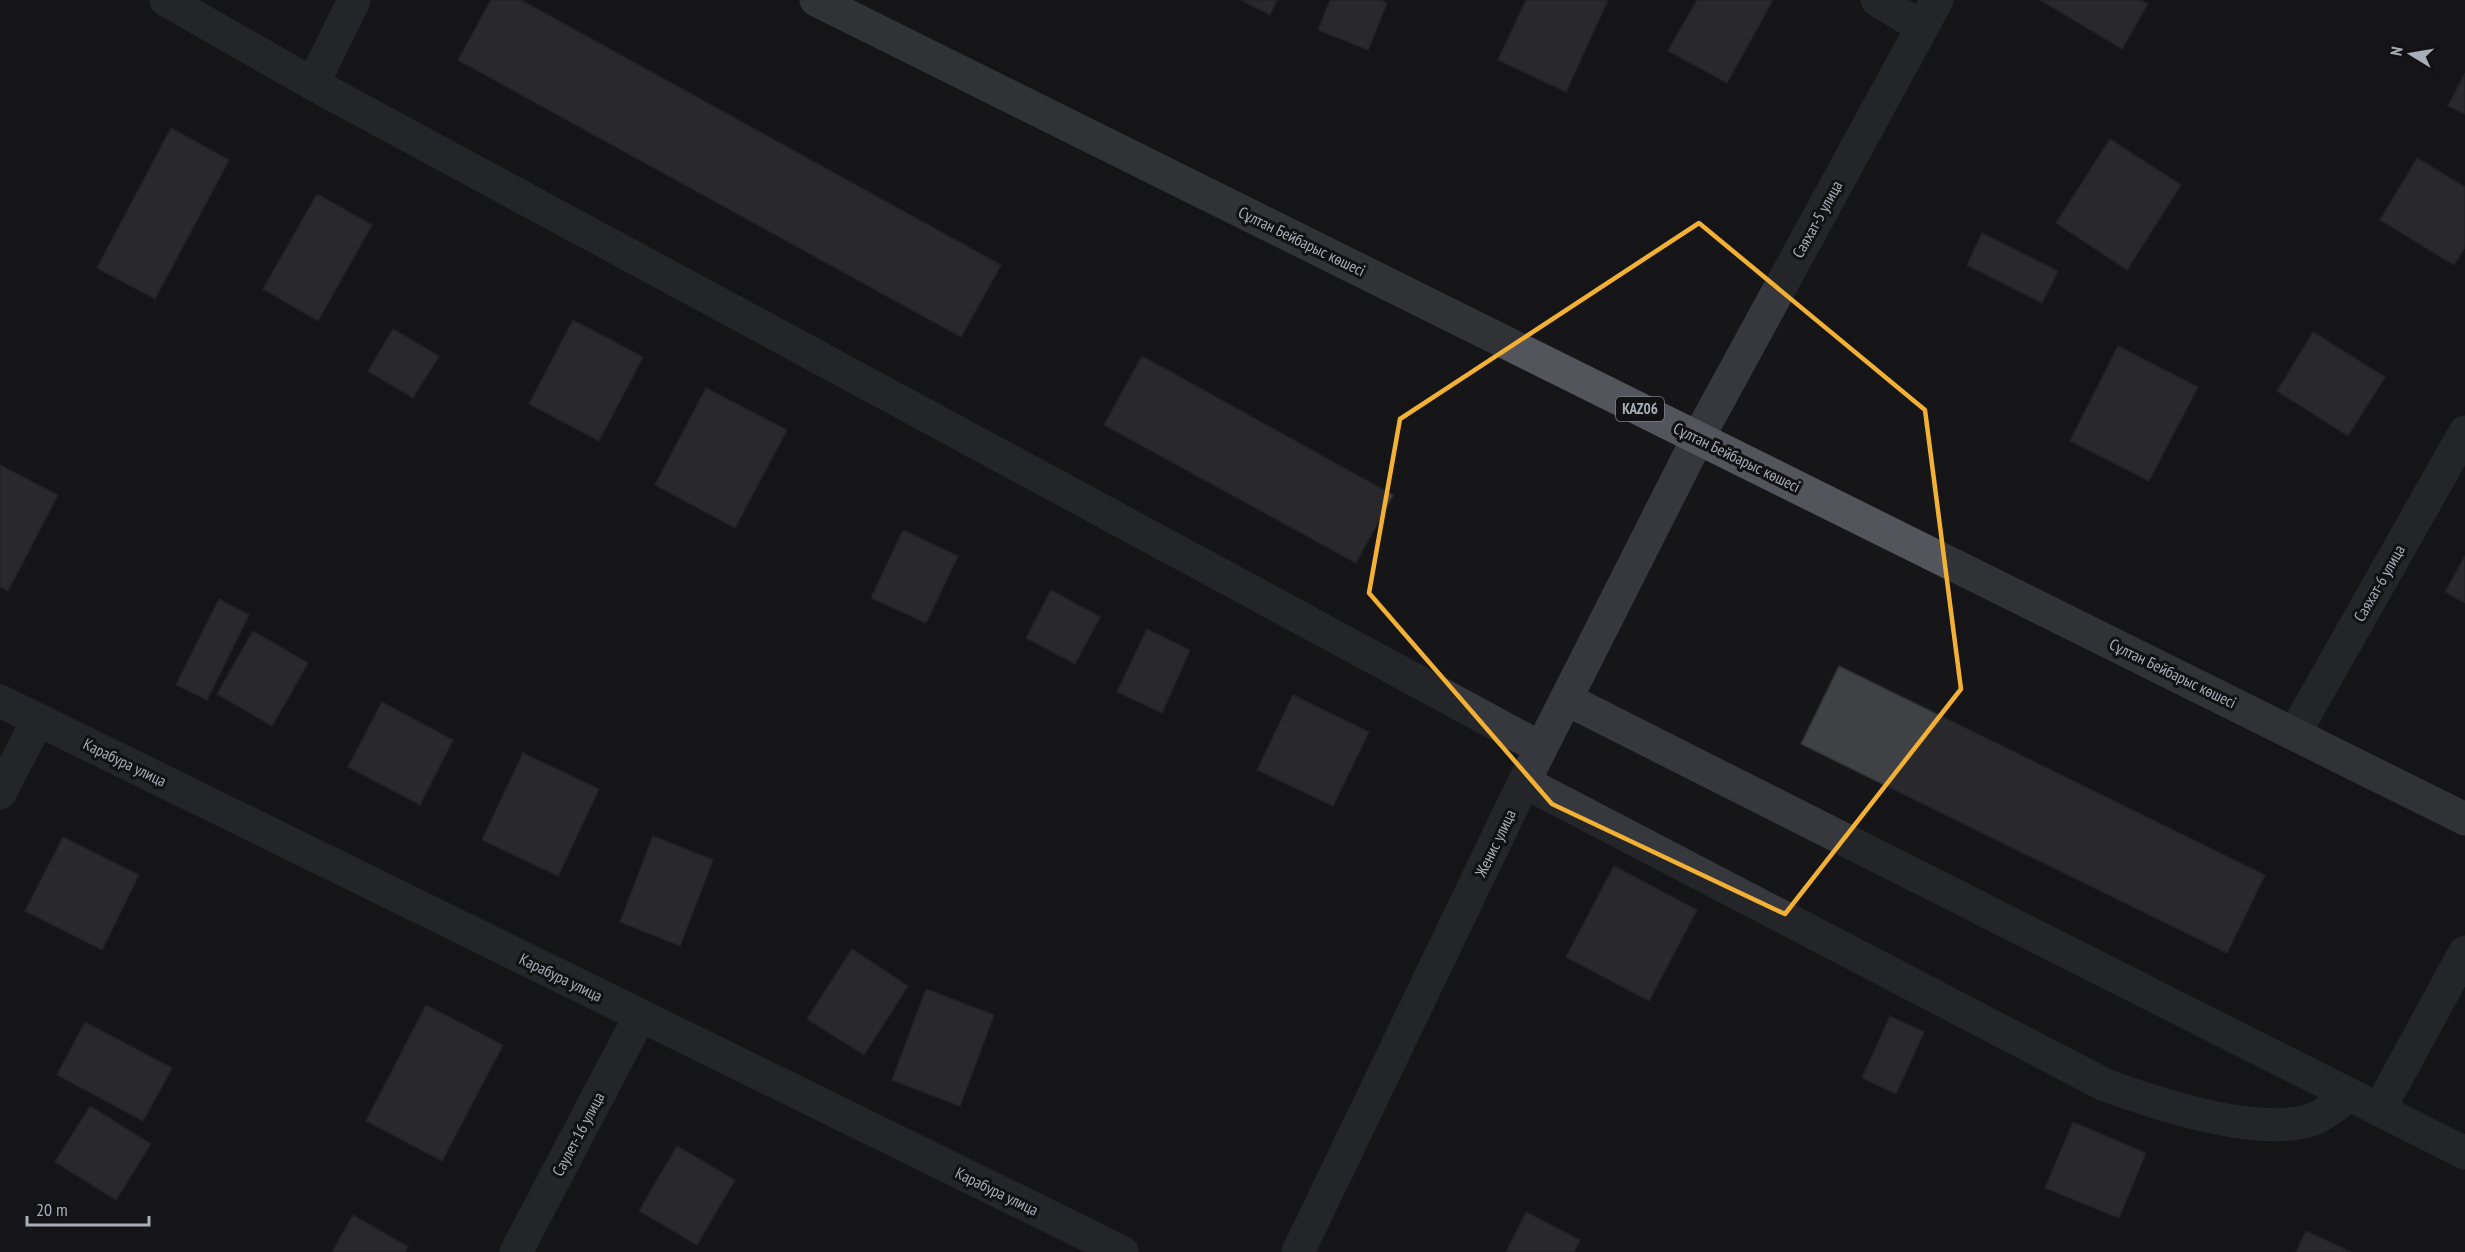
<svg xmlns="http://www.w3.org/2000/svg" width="2465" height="1252" font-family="'PT Sans Narrow',sans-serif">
  <rect width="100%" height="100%" fill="#161618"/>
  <path fill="#404145" stroke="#303034" stroke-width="1.5" d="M491 0H521L1001 265 961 337 458 60Z
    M1241 0H1277L1270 15Z
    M1330 0H1381L1387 3 1368 50 1318 30Z
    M1526 0H1608L1566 92 1498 60Z
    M1697 0H1773L1727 83 1668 51Z
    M2040 0H2140L2148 4 2122 49Z
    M2465 73V114L2448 106Z
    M171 128 229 160 155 299 97 268Z
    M2110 139 2181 185 2127 270 2056 223Z
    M2417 158 2465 187V247L2454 265 2380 220Z
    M317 194 372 225 318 321 263 289Z
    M1982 233 2058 271 2042 303 1967 265Z
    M573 320 643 357 599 441 529 404Z
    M393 329 439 356 413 398 368 371Z
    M2313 332 2385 377 2348 436 2277 391Z
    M2118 346 2198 387 2149 481 2070 441Z
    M1142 356 1393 495 1356 563 1104 425Z
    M706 388 787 430 735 528 655 485Z
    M0 465 58 495 8 591 0 587Z
    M903 530 958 556 926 623 871 598Z
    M2465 556V603L2445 592Z
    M1051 590 1100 617 1075 664 1026 638Z
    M219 599 249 615 207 700 176 685Z
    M1147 629 1190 650 1162 713 1117 692Z
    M253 631 308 663 272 726 217 694Z
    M1839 666 2265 875 2227 953 1801 744Z
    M1293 695 1369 732 1333 806 1257 770Z
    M382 702 453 740 420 805 348 767Z
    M523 753 599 789 558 876 482 840Z
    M653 836 713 860 680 946 620 922Z
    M63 837 139 875 102 950 25 911Z
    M1614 866 1697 910 1649 1001 1566 957Z
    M852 949 908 986 864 1055 807 1019Z
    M926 989 994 1015 960 1106 892 1080Z
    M426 1005 503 1045 442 1161 366 1121Z
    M1890 1016 1924 1032 1896 1094 1862 1078Z
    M85 1022 172 1068 143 1121 57 1075Z
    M90 1106 151 1144 116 1200 55 1162Z
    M2073 1122 2146 1153 2119 1218 2045 1188Z
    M677 1146 735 1180 697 1245 639 1211Z
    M1526 1212 1580 1240 1574 1252H1506Z
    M353 1215 408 1247 405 1252H332Z
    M2306 1231 2351 1252H2296Z"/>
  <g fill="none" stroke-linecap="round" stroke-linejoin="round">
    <path stroke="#37383d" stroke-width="33" d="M166 0 313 84 1541 748
      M1877 0 1922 27
      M313 84 354 0
      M1566 699 2465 1153
      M0 701 1122 1252
      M2294 734 2465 432
      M1524 782 2105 1085C2157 1104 2257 1137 2311 1120 2324 1116 2338 1103 2350 1095
      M0 793 38 720
      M2379 1110 2465 952
      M516 1252 640 1016
      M1298 1252 1524 782 1698 438 1937 0"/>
    <path stroke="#53555c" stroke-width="33" d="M816 0 2465 819"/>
  </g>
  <path d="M0 0H2465V1252H0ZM1699 223 1925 410 1961 689 1785 914 1552 804 1369 593 1400 419Z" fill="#161618" fill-opacity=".55" fill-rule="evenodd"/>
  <path fill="none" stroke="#f2b134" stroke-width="4.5" stroke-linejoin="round" d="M1699 223 1925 410 1961 689 1785 914 1552 804 1369 593 1400 419Z"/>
  <g text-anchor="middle" stroke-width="6" stroke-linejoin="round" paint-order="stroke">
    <rect fill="#111113" stroke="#7b7e86" stroke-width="1.5" x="1616" y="397" width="48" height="24" rx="4.5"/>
    <g font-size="15" font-weight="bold" fill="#a8adb8">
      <text x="1640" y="414">KAZ06</text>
    </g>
    <g font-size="16" fill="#a8adb8" stroke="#111113">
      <text transform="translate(1817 219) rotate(-61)" y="6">Саяхат-5 улица</text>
      <text transform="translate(1302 241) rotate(26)" y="6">Сұлтан Бейбарыс көшесі</text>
      <text transform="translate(1737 457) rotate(26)" y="6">Сұлтан Бейбарыс көшесі</text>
      <text transform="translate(2379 583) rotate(-60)" y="6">Саяхат-6 улица</text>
      <text transform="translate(2173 673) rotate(26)" y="6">Сұлтан Бейбарыс көшесі</text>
      <text transform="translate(125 762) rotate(26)" y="6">Карабура улица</text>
      <text transform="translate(1495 843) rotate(-64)" y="6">Женис улица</text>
      <text transform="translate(561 977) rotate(26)" y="6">Карабура улица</text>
      <text transform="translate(578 1134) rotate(-62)" y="6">Саулет-16 улица</text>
      <text transform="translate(997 1191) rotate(26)" y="6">Карабура улица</text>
    </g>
  </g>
  <g transform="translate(2411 54) rotate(281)" stroke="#111113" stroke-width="4.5" paint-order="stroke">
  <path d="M0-4.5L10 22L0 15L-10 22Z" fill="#a8adb8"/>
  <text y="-9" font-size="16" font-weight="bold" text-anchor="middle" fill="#a8adb8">N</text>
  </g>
  <path d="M27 1216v9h122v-9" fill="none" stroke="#a8adb8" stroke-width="3"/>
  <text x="36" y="1216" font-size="18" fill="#a8adb8" stroke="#111113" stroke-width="4.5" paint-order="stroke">20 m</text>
</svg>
